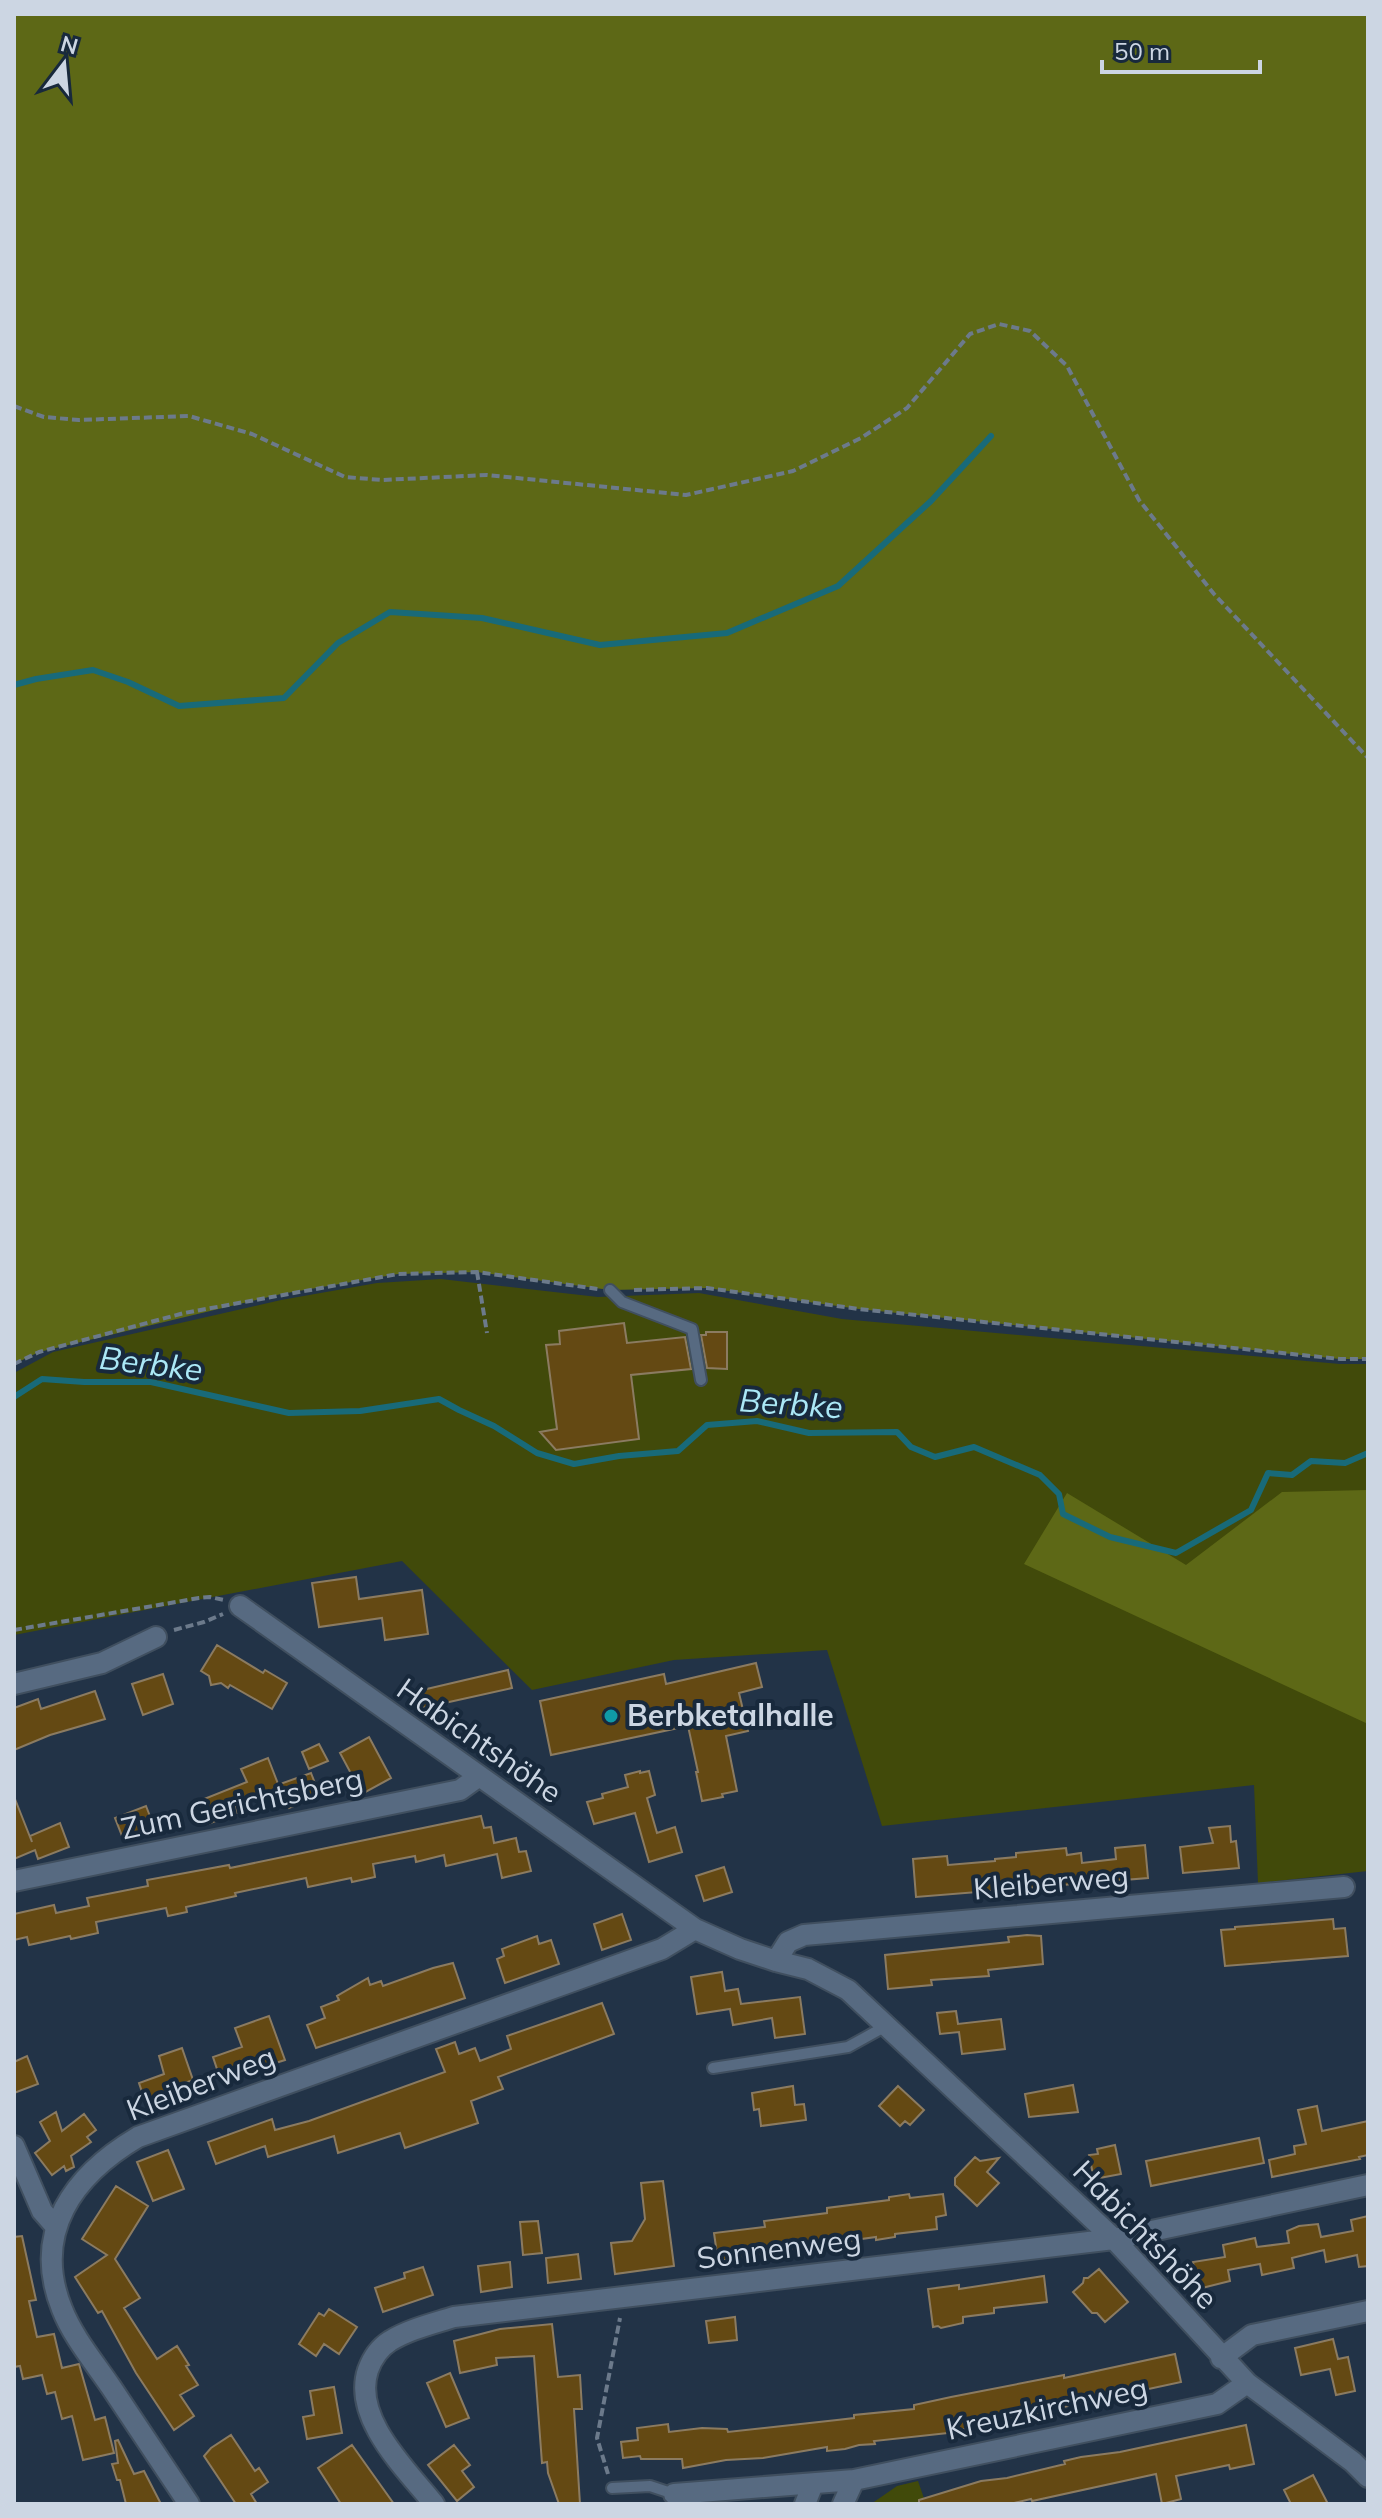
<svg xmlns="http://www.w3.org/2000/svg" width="1382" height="2518" font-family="Mulish,sans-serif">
  <rect width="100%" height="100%" fill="#223347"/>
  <path fill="#414a0a" d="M441 1279 598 1297 699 1293 842 1319 1340 1364H1368V1871L1258 1883 1254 1785 882 1826 827 1650 674 1660 532 1690 402 1561 14 1635V1373L53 1352 281 1300 377 1283Z
    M918 2481 926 2504H871L897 2486Z"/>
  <path fill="#5d6816" d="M14 14H1368V1359H1340L859 1309 707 1288 610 1290 477 1272 398 1274 281 1294 39 1352 14 1364Z
    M1368 1490V1724L1024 1564 1067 1493 1186 1565 1282 1492Z"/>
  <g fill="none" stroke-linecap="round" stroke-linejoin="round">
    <path stroke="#186a79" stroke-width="6" d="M14 685 36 679 93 670 128 682 179 706 284 698 338 643 390 612 482 618 600 645 727 633 838 586 931 501 991 436
      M14 1397 42 1379 84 1382H151L289 1413 360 1411 439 1399 459 1410 494 1426 537 1453 574 1464 619 1456 678 1451 707 1425 757 1421 809 1433 897 1432 911 1447 935 1457 974 1447 1040 1475 1059 1494 1063 1514 1110 1537 1176 1553 1251 1510 1268 1473 1292 1475 1311 1461 1345 1463 1368 1453"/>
  </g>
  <path fill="#644913" stroke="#8b7b61" stroke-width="2" d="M624 1323 627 1343 685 1337 691 1369 631 1375 639 1439 556 1450 540 1432 557 1429 546 1345 560 1344 559 1331Z
    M706 1332H727V1369L707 1368 701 1335H706Z
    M356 1577 359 1599 422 1590 428 1634 385 1640 382 1618 319 1627 312 1583Z
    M217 1645 263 1673 265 1670 287 1683 272 1709 230 1685 228 1688 221 1683 211 1685 209 1676 201 1671Z
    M756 1663 762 1687 739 1693 748 1731 726 1736 737 1791 722 1794 723 1797 702 1801 696 1772H698L688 1726 551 1755 540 1701 664 1674 666 1684Z
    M508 1670 512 1688 422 1708 418 1691Z
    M163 1674 173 1704 143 1715 132 1684Z
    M95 1691 105 1719 50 1735 14 1750V1708L38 1699 41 1709Z
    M369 1737 391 1778 362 1794 340 1753Z
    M319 1744 328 1761 309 1769 302 1752Z
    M268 1758 280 1789 235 1807 237 1813 208 1824 199 1801 247 1782 241 1769Z
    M640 1771V1773L649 1771 655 1795 647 1798 657 1833 675 1827 682 1852 649 1862 635 1813 594 1824 587 1802 603 1798 602 1794 628 1787 625 1775Z
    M311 1773 320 1796 289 1808 280 1784Z
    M15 1799 32 1842 30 1836 60 1823 69 1847 38 1859 35 1850 14 1859Z
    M146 1806 155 1829 124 1841 115 1818Z
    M481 1816 484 1828 491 1827 494 1843 516 1838 519 1852 526 1851 531 1871 502 1878 497 1854 446 1866 444 1855 416 1862 415 1856 373 1864 375 1877 352 1882 351 1878 308 1887 306 1878 235 1893 236 1896 186 1907 187 1912 168 1916 166 1908 96 1922 98 1933 71 1939 70 1936 29 1945 27 1937 14 1940V1914L54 1905 56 1913 89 1906 87 1898 148 1886 147 1880 229 1865 230 1868Z
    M1230 1826 1231 1842 1236 1841 1239 1868 1183 1873 1180 1847 1213 1843 1209 1828Z
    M1145 1845 1148 1878 916 1897 913 1859 947 1856 948 1865 995 1861V1859L1016 1857V1853L1066 1848 1067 1855 1081 1853 1082 1863 1116 1859 1115 1848Z
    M724 1867 732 1892 704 1901 696 1876Z
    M622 1914 631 1940 602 1950 594 1924Z
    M1333 1919 1334 1929 1345 1928 1348 1956 1225 1966 1221 1930 1235 1929V1927Z
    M1027 1935 1041 1936 1043 1964 988 1970 989 1976 931 1980 932 1985 888 1989 885 1955 1009 1942 1008 1937Z
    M537 1936 539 1944 551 1940 559 1964 505 1983 497 1959 504 1956 502 1949Z
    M453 1963 465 1998 316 2048 307 2025 325 2018 321 2007 339 2000 337 1996 368 1978 370 1985 381 1981 383 1986 433 1968Z
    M722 1972 725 1991 738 1989 741 2004 800 1997 805 2034 775 2038 772 2018 733 2025 730 2009 697 2014 691 1977Z
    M602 2003 614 2034 498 2077 503 2089 471 2101 478 2123 405 2148 400 2133 338 2153 334 2136 268 2157 265 2146 216 2164 208 2142 272 2119 275 2130 309 2121 445 2072 436 2049 455 2042 459 2054 475 2048 480 2061 511 2049 507 2036Z
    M956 2011 958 2024 1001 2019 1005 2049 962 2054 959 2032 940 2034 937 2013Z
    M269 2016 285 2060 225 2079 224 2076 220 2078 213 2057 242 2047 235 2028Z
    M182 2048 193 2080 171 2088 174 2098 147 2107 139 2083 164 2074 159 2056Z
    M27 2056 38 2084 14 2093V2062Z
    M1073 2085 1078 2112 1029 2117 1025 2094Z
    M793 2086 795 2105 804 2104 806 2120 761 2126 759 2109 754 2110 752 2093Z
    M898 2086 924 2110 910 2125 905 2121 900 2126 879 2106Z
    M1317 2106 1322 2131 1368 2121V2155L1359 2157 1360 2159 1272 2177 1269 2160 1295 2154 1294 2146 1306 2144 1298 2110Z
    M56 2112 62 2131 84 2114 96 2130 87 2137 91 2142 71 2156 74 2167 66 2171 64 2166 52 2175 35 2153 50 2141 40 2122Z
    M1259 2138 1264 2163 1151 2186 1146 2161Z
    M1115 2145 1121 2174 1094 2179 1089 2155 1098 2154 1097 2149Z
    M168 2150 184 2189 153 2201 137 2162Z
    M975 2157 980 2161 999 2158 987 2172 999 2183 977 2206 955 2185V2178Z
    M663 2181 674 2266 615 2274 611 2243 632 2241 645 2219 641 2183Z
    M116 2186 148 2206 115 2259 140 2298 124 2308 157 2359 177 2346 189 2365 186 2366 198 2385 180 2395 194 2416 174 2430 136 2373 102 2311 98 2313 75 2277 107 2255 82 2239Z
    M909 2194 910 2198 943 2194 946 2215 936 2217 937 2229 895 2234V2237L876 2240V2237L812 2246 718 2261 714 2233 765 2227 764 2221 827 2213V2208L889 2200V2197Z
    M1368 2216V2266L1359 2267 1357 2255 1326 2262 1324 2250 1292 2258 1294 2268 1262 2275 1260 2264 1228 2270 1230 2281 1198 2289 1193 2262 1225 2257 1223 2245 1255 2238 1257 2247 1289 2243 1287 2231 1299 2226 1318 2224 1321 2237 1353 2231 1351 2220Z
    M538 2221 542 2253 523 2255 520 2222Z
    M22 2236 36 2300 29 2301 37 2337 54 2334 62 2368 79 2364 95 2420 105 2417 114 2453 83 2460 72 2416 62 2419 55 2392 47 2394 42 2375 23 2379 20 2366 14 2367V2237Z
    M578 2254 581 2279 548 2283 546 2258Z
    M510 2262 512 2287 481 2292 478 2266Z
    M423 2267 433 2295 383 2312 375 2288 405 2278 404 2273Z
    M1099 2269 1128 2302 1105 2322 1097 2313H1092L1073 2292 1083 2283 1084 2278H1088Z
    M1044 2276 1047 2302 994 2308V2313L963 2317V2323L941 2328 938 2326 933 2327 928 2289 959 2285V2289Z
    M329 2309 357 2327 339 2354 324 2344 316 2356 299 2344 319 2313 324 2316Z
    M735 2317 737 2340 709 2343 706 2321Z
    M552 2324 558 2377 580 2375 582 2409H574L580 2504H559L548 2473 547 2462 542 2463 534 2356 496 2358 497 2365 460 2373 454 2341 500 2329Z
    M1333 2339 1338 2359 1348 2357 1355 2391 1336 2395 1330 2369 1301 2375 1295 2348Z
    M1175 2354 1181 2382 1144 2390V2387L1032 2415V2413L981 2423V2425L948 2433 874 2441 875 2444 859 2445 845 2449 827 2451V2447L763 2458 726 2460 683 2468 682 2459H641L640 2456 623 2458 621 2442 638 2440 637 2428 668 2424 669 2432 702 2428 727 2429 728 2432 837 2420 854 2418V2415L914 2409V2405L951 2397 1064 2375V2378Z
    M450 2373 469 2418 446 2427 427 2383Z
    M334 2387 342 2433 307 2439 303 2417 314 2415 310 2391Z
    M1246 2425 1254 2464 1230 2469 1229 2465 1176 2476 1181 2499 1162 2504 1156 2474 1032 2501 1031 2499 1010 2504H919V2500L981 2481 1007 2478 1065 2464 1064 2461 1081 2457 1120 2452Z
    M231 2435 255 2471 259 2468 268 2482 251 2494 257 2504H236L204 2456 211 2448Z
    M118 2440 134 2474 144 2471 161 2504H126L120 2480H117L112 2464 118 2463 115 2441Z
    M352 2445 394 2504H341L318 2468Z
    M454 2445 470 2465 462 2471 474 2487 457 2501 428 2465Z
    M1313 2475 1328 2504H1291L1284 2490Z"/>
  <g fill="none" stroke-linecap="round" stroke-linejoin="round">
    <g stroke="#404f5f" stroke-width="14">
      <path id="service" d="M610 1290 622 1302 692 1329 701 1380
        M713 2068 848 2047 886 2026
        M612 2488 650 2486 674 2494"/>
    </g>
    <g stroke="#404f5f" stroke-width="24">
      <path id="minor" d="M240 1606 695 1929 740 1949 776 1961 808 1969 848 1990 1114 2239 1247 2383 1353 2462 1368 2477
        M14 1684 102 1663 156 1637
        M14 1881 460 1790 478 1777
        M776 1961 788 1942 804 1935 1344 1887
        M14 2146 42 2211 56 2227
        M1221 2358 1252 2335 1368 2311
        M674 2494 854 2480 1217 2404 1247 2383
        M189 2504C163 2465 137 2426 111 2387 94 2362 73 2337 62 2309 31 2232 74 2175 138 2137L662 1949 695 1929
        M434 2504C406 2469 352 2418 368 2370 372 2359 379 2348 390 2341 410 2329 432 2324 454 2317L1114 2239 1368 2185
        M805 2504 813 2484
        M843 2504 854 2480"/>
    </g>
    <path stroke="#6c7a8b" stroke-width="4" stroke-dasharray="8 4" stroke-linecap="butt" d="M14 406 44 417 79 420 189 416 252 434 345 477 382 480 487 475 686 495 793 471 861 438 907 408 970 334 999 324 1030 331 1067 366 1139 500 1214 594 1368 758
      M477 1272 487 1333
      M634 1290 707 1288 859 1309 1340 1359H1368
      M14 1364 39 1352 184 1313 398 1274 477 1272 598 1289
      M14 1630 199 1598 210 1597 224 1600
      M174 1630 204 1622 223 1614
      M608 2474 597 2438 620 2318"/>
    <use href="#service" stroke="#576a81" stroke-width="10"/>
    <use href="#minor" stroke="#576a81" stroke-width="20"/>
  </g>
  <circle fill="#0f9aa8" stroke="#18293c" stroke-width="3" cx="611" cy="1716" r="8"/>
  <g text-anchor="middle" stroke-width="8" stroke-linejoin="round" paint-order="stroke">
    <g font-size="30" font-weight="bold" fill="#ccd6e3" stroke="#18293c" text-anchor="start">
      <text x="627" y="1726">Berbketalhalle</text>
    </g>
    <g font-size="30" fill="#ccd6e3" stroke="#18293c">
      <text transform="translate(479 1741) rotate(35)" y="10">Habichtshöhe</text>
      <text transform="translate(242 1804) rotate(-12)" y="10">Zum Gerichtsberg</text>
      <text transform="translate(1051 1883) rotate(-5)" y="10">Kleiberweg</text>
      <text transform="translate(201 2084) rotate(-21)" y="10">Kleiberweg</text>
      <text transform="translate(1145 2235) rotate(46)" y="10">Habichtshöhe</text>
      <text transform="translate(779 2249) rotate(-7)" y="10">Sonnenweg</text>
      <text transform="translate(1047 2409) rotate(-12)" y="10">Kreuzkirchweg</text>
    </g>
    <g font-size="32" font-style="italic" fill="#abe8f6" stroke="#18293c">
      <text transform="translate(151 1364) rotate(7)" y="11">Berbke</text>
      <text transform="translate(791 1404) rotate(4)" y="11">Berbke</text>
    </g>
  </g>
  <rect width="1382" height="2518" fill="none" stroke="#ccd6e3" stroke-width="32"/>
  <g transform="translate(64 64) rotate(16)" stroke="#18293c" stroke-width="6" paint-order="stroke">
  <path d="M0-6L14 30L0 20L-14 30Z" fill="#ccd6e3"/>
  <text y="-12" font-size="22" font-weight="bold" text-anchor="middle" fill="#ccd6e3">N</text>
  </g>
  <path d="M1102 60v12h158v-12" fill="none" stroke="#ccd6e3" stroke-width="4"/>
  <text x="1114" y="60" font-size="24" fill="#ccd6e3" stroke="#18293c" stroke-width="6" paint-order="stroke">50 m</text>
</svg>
